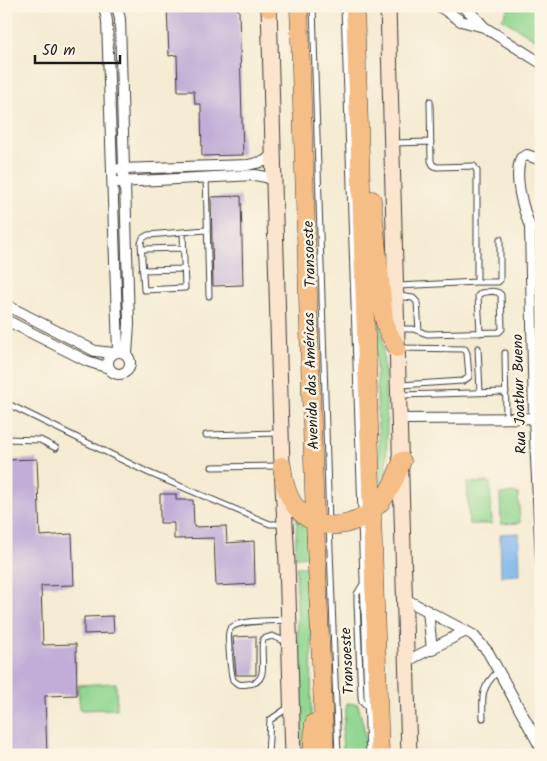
<svg xmlns="http://www.w3.org/2000/svg" width="547" height="761" font-family="Kalam,sans-serif">
  <rect width="100%" height="100%" fill="#fcf5e5"/>
  <filter id="ink" filterUnits="userSpaceOnUse"><feTurbulence type="fractalNoise" baseFrequency=".02" numOctaves="2"/><feDisplacementMap in="SourceGraphic" scale="10" xChannelSelector="R" yChannelSelector="G"/><feConvolveMatrix kernelMatrix="1 2 1 2 8 2 1 2 1" color-interpolation-filters="sRGB"/></filter>
  <filter id="wash" filterUnits="userSpaceOnUse"><feTurbulence type="fractalNoise" baseFrequency=".0096" numOctaves="4" result="noise"/><feDisplacementMap in="SourceGraphic" scale="20" xChannelSelector="R" yChannelSelector="G"/><feGaussianBlur stdDeviation="1.12" result="paint"/><feColorMatrix in="noise" values="0 0 0 0 0 0 0 0 0 0 0 0 0 0 0 0 0 1.4 0 .05"/><feComposite in="paint" operator="in"/></filter>
  <g filter="url(#wash)">
    <rect width="100%" height="100%" fill="#f5ebd3"/>
    <path fill="#91d791" stroke="#567a56" d="M510 6H541V30L535 39 502 19Z
      M371 231 382 319 387 429 386 484 380 482Z
      M490 482 492 524H469L467 483Z
      M518 493 520 523 501 524 500 494Z
      M297 515 312 524 313 556 295 557Z
      M296 567H312L311 739 309 755H301Z
      M116 683 117 709 80 710 78 685Z
      M347 703 358 704 364 729 365 755H343L342 735Z
      M491 749 513 751V755H490Z"/>
    <path fill="#7db5ed" stroke="#4c6884" d="M519 533 520 575 501 576 500 534Z"/>
    <g id="blocks">
      <path fill="#c1add7" d="M167 6H233L239 10 243 155 202 156 201 104H195L194 91H178L177 55 169 56Z
        M241 196 243 285 213 286 211 197Z
        M37 459 40 536 72 534 74 585 41 586 43 645 76 644 77 695 45 696 47 755H6V460Z
        M160 494H176V500H193L194 527 226 526 227 543 254 541 255 584 216 586 214 538 174 539V523H160Z
        M113 616 114 633 84 634V617Z
        M256 636V675H236L233 637Z"/>
    </g>
  </g>
  <g filter="url(#ink)">
    <use href="#blocks" fill-opacity="0" stroke="#3d3b37" stroke-width="1"/>
    <g fill="none" stroke-linecap="round" stroke-linejoin="round">
      <g stroke="#3d3b37" stroke-width="7">
        <path id="service" d="M313 6 329 525 338 755
          M344 6 361 513
          M392 143 431 142
          M206 176 209 296
          M183 233 185 288 144 290 141 243 143 238 148 235 206 230
          M142 249 184 248
          M142 270 185 269
          M477 282H498L500 280V239
          M398 286 477 282V171L474 166 437 167 433 165 431 161 430 101
          M399 296 413 298 417 302 419 331
          M398 329H413L427 334 499 332 502 329 501 295C497 289 488 292 481 293L478 296 480 333
          M478 348 480 392
          M505 353 506 418
          M400 385 463 381 469 377 467 353 465 349 401 348
          M401 395 506 392
          M6 403 149 473 270 524H282
          M206 435 280 433
          M6 439 40 440 56 448
          M212 467 279 466
          M361 521 369 755
          M363 584 357 594V603L361 697 362 702 367 707
          M287 642 272 636 263 639C259 656 271 683 248 684 241 685 238 685 233 680 230 670 230 659 229 649 229 643 227 634 230 629 237 619 275 621 288 620
          M483 718C482 695 481 688 498 671
          M231 755V753
          M268 755 270 720 289 707"/>
      </g>
      <g stroke="#3d3b37" stroke-width="12">
        <path id="minor" d="M104 6 107 21 118 351
          M117 6 120 19 124 169 123 173 125 182 129 324 127 354
          M439 6 461 21 484 27 541 63
          M463 6 477 19 484 27
          M541 160 527 155 521 158C513 178 523 208 530 227L534 418 541 559
          M119 169 248 165 265 161 274 153
          M118 182 255 175 266 177 275 182
          M6 305 95 351 114 353
          M6 320 87 361 109 368
          M108 363a11 11 0 1 1 22 0a11 11 0 1 1-22 0Z
          M401 419 534 418
          M405 599 473 635 488 652 541 748
          M428 611 432 650
          M407 661 466 631"/>
      </g>
      <g stroke="#3d3b37" stroke-width="17">
        <path id="secondary" d="M269 6 282 466 287 563 293 755
          M388 6C394 256 402 505 409 755"/>
      </g>
      <g stroke="#3d3b37" stroke-width="19">
        <path id="trunk" d="M299 6 315 522 325 755
          M355 6 380 755
          M269 8 270 6
          M372 200 384 319 387 330 397 348
          M282 466C284 480 286 494 295 506 318 537 359 527 381 502 391 490 396 476 402 461
          M312 755 314 723"/>
      </g>
      <use href="#service" stroke="#fff" stroke-width="5"/>
      <use href="#minor" stroke="#fff" stroke-width="10"/>
      <use href="#secondary" stroke="#fbe5cf" stroke-width="15"/>
      <use href="#trunk" stroke="#f6be87" stroke-width="18"/>
    </g>
  </g>
  <g text-anchor="middle" stroke-width="5" stroke-linejoin="round" paint-order="stroke">
    <g font-size="15" fill="#1c1c1c" stroke="#fcf5e5">
      <text transform="translate(309 254) rotate(-92)" y="5">Transoeste</text>
      <text transform="translate(311 381) rotate(-92)" y="5">Avenida das Américas</text>
      <text transform="translate(519 394) rotate(-92)" y="5">Rua Joathur Bueno</text>
      <text transform="translate(347 661) rotate(-93)" y="5">Transoeste</text>
    </g>
  </g>
  <rect width="547" height="761" fill="none" stroke="#fcf5e5" stroke-width="25"/>
  <path d="M35 55v8h85v-8" fill="none" stroke="#1c1c1c" stroke-width="2.5"/>
  <text x="42" y="55" font-size="15" fill="#1c1c1c" stroke="#fcf5e5" stroke-width="4" paint-order="stroke">50 m</text>
</svg>
